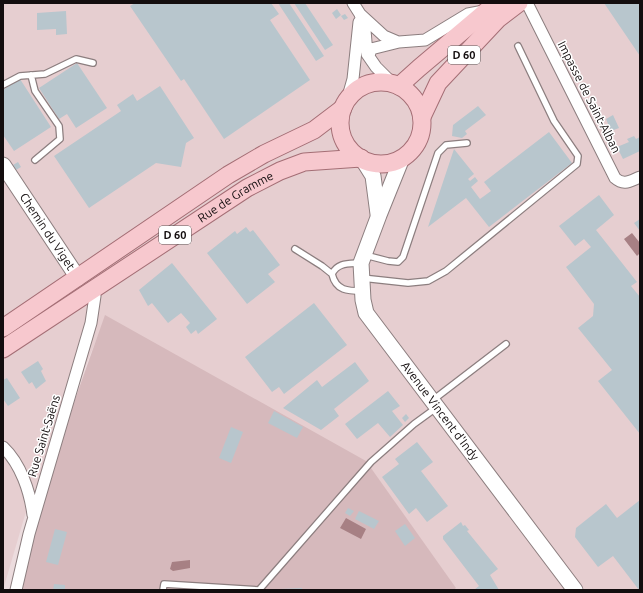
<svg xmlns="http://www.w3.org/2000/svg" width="643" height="593" font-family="Ubuntu,sans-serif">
  <rect width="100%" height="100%" fill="#ecdcde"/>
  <path fill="#e6ced0" d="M3 3H640V590H454L456 588 106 316 25 515 3 590Z"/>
  <path fill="#d6b9bc" d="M105 315 366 461 456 588 454 590H16L33 518Z"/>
  <path fill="#a78084" d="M632 233 640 243V253L637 256 624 239Z
    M346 518 366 529 361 539 340 528Z
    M190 560V568L173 571 170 569 172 562Z"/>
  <path fill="#b8c6cd" d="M135 3H271L279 14 270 20 310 80 224 139 184 79 181 81 130 6Z
    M278 3H289L324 56 316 61Z
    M294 3H305L333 45 325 50Z
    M604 3H640V56Z
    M337 9 341 15 336 19 332 13Z
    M66 11 67 34 56 35V29L37 30V13Z
    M345 14 348 18 344 20 341 16Z
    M77 63 107 108 76 128 67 114 59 119 39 88Z
    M20 79 51 127 14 151 3 135V90Z
    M160 86 194 138 186 143 181 167 156 163 89 208 54 156 121 111 117 105 133 94 137 101Z
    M478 106 486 115 465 131 467 134 462 138 452 136 453 125Z
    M613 115 619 128 611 131 606 119Z
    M549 132 572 163 489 227 466 198 428 227 454 149 474 174 468 179 470 181 475 177 478 181 471 187 480 199 491 191 484 182Z
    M634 136 636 139 640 137V151L623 159 617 147 629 142 627 139Z
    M18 162 21 167 16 170 13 165Z
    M599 195 614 215 596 230 637 282 631 286 640 297V434L598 381 612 370 578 328 593 316 594 304 566 267 591 247 584 239 575 246 559 226Z
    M640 219V231L634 223Z
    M246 227 250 232 253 230 280 265 268 274 275 282 247 304 207 253 235 231 237 234Z
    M172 263 217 319 198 334 196 330 191 334 186 327 190 323 181 313 168 323 152 303 148 306 139 290Z
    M314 303 347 345 284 394 279 387 272 392 245 357Z
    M38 361 43 369 41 371 46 381 36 389 32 382 29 384 21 372Z
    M355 362 369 381 334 409 339 416 321 430 283 408 317 380 322 387Z
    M7 378 20 398 8 406 3 399V380Z
    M388 391 400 406 392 411 403 425 390 437 378 423 357 439 345 424Z
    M274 411 303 427 297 438 268 423Z
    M406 414 409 418 405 422 402 418Z
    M231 427 243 432 231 463 219 458Z
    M417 442 433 462 421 471 448 506 427 522 416 508 409 514 382 477 399 464 395 459Z
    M640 500V590H639L613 556 598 567 575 537 576 528 606 504 617 518Z
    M348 508 354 511 350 516 345 513Z
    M359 511 379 521 374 529 355 519Z
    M461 522 463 526 465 525 469 530 467 531 498 569 490 575 499 590H474L479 586 443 539V536Z
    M405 524 415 538 405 546 395 531Z
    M55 529 67 532 58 565 46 562Z
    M54 584 65 585V590H53Z
    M302 588V590H280V589Z"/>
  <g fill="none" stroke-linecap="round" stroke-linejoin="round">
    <g stroke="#8c7e7f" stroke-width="8">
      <path id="lane" d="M31 75 35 91 59 126 60 139 35 160
        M3 85 20 76 45 74 76 59 93 63
        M295 249 322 266 332 274
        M365 255 388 261 398 262 403 257 438 153 446 145 467 143
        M361 263C349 264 338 262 332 274 336 291 348 291 362 291
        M362 278 408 283 428 281 446 271 577 164 578 156 554 121 518 46
        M433 400 506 344
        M163 590 164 584 259 590 371 462 414 424 436 408"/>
    </g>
    <g stroke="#8c7e7f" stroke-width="13">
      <path id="street" d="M353 3 360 14 365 30 367 54 376 67 392 83
        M527 3 615 178C624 186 630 181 640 177
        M360 14 384 36 398 42
        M369 56 371 49 399 42 425 40 468 14 484 11
        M347 100 353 79 359 22
        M3 447C21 464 30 492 33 515
        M16 590 29 534 91 323 95 296 92 289"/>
    </g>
    <g stroke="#8c7e7f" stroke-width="17">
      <g id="secondary">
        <path id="s1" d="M402 158 379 215 361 263 363 300 366 313 575 590"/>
        <path d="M363 160 373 176 378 214"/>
        <path id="s2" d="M3 165 78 278"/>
      </g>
    </g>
    <g stroke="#a46e75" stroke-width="19">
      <g id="primary">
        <circle cx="381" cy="123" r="41"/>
        <path d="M399 86 419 68 496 3"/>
        <path d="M422 117 438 83 498 19 519 3"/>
        <path d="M3 328 228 175 264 154 314 130 343 108"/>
        <path id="s3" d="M3 349 247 188 280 171 304 162 361 158"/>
      </g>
    </g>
    <use href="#lane" stroke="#fff" stroke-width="5.5"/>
    <use href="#street" stroke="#fff" stroke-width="11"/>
    <use href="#secondary" stroke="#fff" stroke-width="15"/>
    <use href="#primary" stroke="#f7c8ce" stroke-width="17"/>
  </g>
  <g text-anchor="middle" stroke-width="3" stroke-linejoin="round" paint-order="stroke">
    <g fill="#fff" stroke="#5a5656" stroke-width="1">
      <rect x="448" y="46" width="32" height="18" rx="3"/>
      <rect x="159" y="226" width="32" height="18" rx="3"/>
    </g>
    <g font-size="11" font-weight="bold" fill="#130d0e">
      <text x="464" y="59">D 60</text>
      <text x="175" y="239">D 60</text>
    </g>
    <g font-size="12" fill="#130d0e" stroke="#fff">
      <text transform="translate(589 97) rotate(63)" y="4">Impasse de Saint-Alban</text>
      <text dy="4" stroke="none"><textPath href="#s3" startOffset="278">Rue de Gramme</textPath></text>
      <text dy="4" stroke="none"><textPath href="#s2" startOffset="80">Chemin du Viget</textPath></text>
      <text dy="4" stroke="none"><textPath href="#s1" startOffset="286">Avenue Vincent d'Indy</textPath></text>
      <text transform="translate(44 436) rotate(-73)" y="4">Rue Saint-Saëns</text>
    </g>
  </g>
  <rect width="643" height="593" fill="none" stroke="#130d0e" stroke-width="8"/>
</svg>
